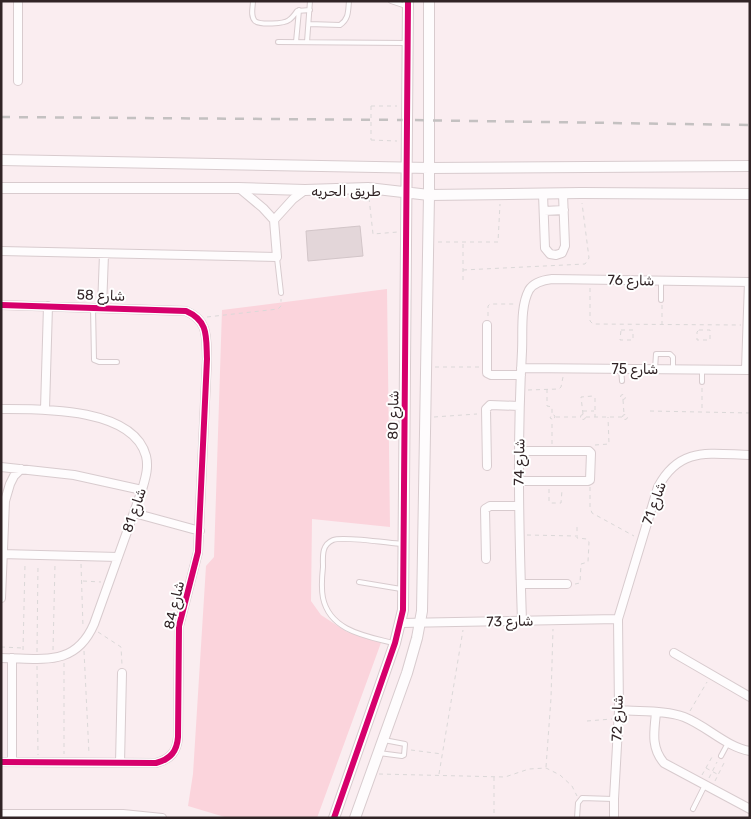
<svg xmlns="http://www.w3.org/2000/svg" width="751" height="819" font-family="Rubik,Vazirmatn,sans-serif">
  <rect width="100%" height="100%" fill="#faedf0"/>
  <path fill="#fbd4dc" d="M387 289 390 527 312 519 311 601 321 615 347 632 382 640 317 818H228L188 806 193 774 206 566 214 557 222 310Z"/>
  <path fill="#e3d6d9" stroke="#d2c5c8" d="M360 226 363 256 308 261 306 231Z"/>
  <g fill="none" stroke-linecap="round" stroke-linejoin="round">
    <g stroke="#d8cbce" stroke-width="6">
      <path id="lane" d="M253 1C253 7 250 16 255 21 260 25 284 24 289 20 292 18 295 14 297 11L310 10
        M391 1 406 6
        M309 24 340 25C349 19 348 11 349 1
        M278 42 406 43
        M296 42 299 10
        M307 42 310 1
        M277 258 281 293
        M661 281V300
        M93 307 94 360 99 362H117
        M621 368 622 381
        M655 369 656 354H670L673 357V369
        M702 369V382
        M359 582 401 589
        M393 643C366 636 330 631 323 598 321 588 322 576 323 567 323 557 321 545 333 540 343 536 388 543 402 544
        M379 753 402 756 404 755 405 744 384 740
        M721 756 728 743
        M693 809 705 785
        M577 818 578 803 582 798 613 799"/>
    </g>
    <g stroke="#d8cbce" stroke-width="10">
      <path id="street" d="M18 81V1
        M543 194 545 248 550 254 556 255 562 253 565 246 563 194
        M544 211 564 210
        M274 220 293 199 305 190
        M1 251 277 257 274 220 263 208 239 188
        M1 305 186 311C209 321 206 337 207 359L198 552 179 626 178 737C177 751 171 759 156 763L1 762
        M102 308 104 254
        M487 325V373L491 375H521
        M521 368 750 370
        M746 369 749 282
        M1 409C40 409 133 407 146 456 149 468 145 479 142 490L94 624C75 668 41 658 1 658
        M45 409 48 306
        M487 466 486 409 490 405 519 406
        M1 467 74 475 142 490
        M519 481H588L590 480 591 453 589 451H519
        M134 513 200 531
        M1 554 118 557
        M486 559 485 509 490 506H518
        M521 584H567
        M1 598 5 501 10 484 14 476 21 469
        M522 621C519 531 517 441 522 351 523 332 520 307 529 290 534 282 543 280 552 279L750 282
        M401 623 618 619
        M674 653 750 697
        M12 658V762
        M619 710C639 712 666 710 684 717 707 726 726 747 750 751
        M656 713C654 732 651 748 664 763L750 809
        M120 763 122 673
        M1 814H123L162 818
        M614 818V799L619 710 618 619 658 487C680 446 709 454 750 455"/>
    </g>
    <g stroke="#d8cbce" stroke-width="12">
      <path id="secondary" d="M1 160 429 168 750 166
        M1 188H238L305 190 368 188 429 195 581 193 750 194
        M334 818 395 643 403 610 408 1
        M355 818 407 673 417 638 422 611 429 195V1"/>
    </g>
    <path stroke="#dbd8d8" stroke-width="1" stroke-dasharray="4 4" stroke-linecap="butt" d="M371 106H397
      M371 140 397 141
      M369 198 373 234 398 232
      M438 242H498L500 204
      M463 244V283
      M463 270 585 264 589 258 582 203
      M590 288V321L593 324 741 325
      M662 305V324
      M488 316V306L490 304H517
      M207 317 278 309 281 306V299
      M621 330H633V340H620Z
      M699 330H710V340H697V332Z
      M435 367H479
      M702 388V411
      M547 389V406L552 407V414L550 418 554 420 555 416 552 414
      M528 390 559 389 561 387 563 377
      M620.5 397a2.5 2.5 0 1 1 5 0a2.5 2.5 0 1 1-5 0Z
      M623 400 624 414
      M583 411H594
      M650 411 750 413
      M583 414 581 397 593 396 595 398V417
      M580.5 417a2.5 2.5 0 1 1 5 0a2.5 2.5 0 1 1-5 0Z
      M622.5 417a2.5 2.5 0 1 1 5 0a2.5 2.5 0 1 1-5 0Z
      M434 417 477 414
      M556 417H581
      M586 417H622
      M552 444V421
      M595 445 609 444 608 417
      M590 487V507L592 513 634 536
      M549 489V502L551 503H561L562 490
      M527 535 576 536
      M81 564 83 627
      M83 581 101 582
      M575 584 580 583 581 564 588 562 589 542 587 539 577 538V526
      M98 632 121 647 122 665
      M1 647 23 648
      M23 650 25 564
      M53 650 55 564
      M84 651 89 754
      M37 652 38 564
      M64 663V754
      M37 666 38 755
      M690 711 707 682
      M587 721 612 719
      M411 750 442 754
      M546 767 551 698 553 629
      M706 768 717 774
      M379 774 505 777 529 769 546 768 560 775 572 786 577 796
      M439 774 463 630
      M702 775 712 757H714
      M494 777V818
      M709 778 717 762
      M715 781 724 763 722 761"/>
    <use href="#lane" stroke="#fefcfd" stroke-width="4"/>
    <use href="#street" stroke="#fefcfd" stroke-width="8"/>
    <use href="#secondary" stroke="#fefcfd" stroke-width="10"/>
    <path stroke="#c4c1c1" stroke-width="2.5" stroke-dasharray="9 9" stroke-linecap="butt" d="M1 117 407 120 750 125"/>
    <path stroke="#dbd8d8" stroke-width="1" stroke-dasharray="4 4" stroke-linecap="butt" d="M371 106V140"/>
    <g stroke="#fff" stroke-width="9">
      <path id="cycleway" d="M1 305 186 311C209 321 206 337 207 359L198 552 179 626 178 737C177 751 171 759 156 763L1 762
        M334 818 395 643 403 610 408 1"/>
    </g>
    <use href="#cycleway" stroke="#d6006c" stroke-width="6"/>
  </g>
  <g text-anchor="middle" stroke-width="4" stroke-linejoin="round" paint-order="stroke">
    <g font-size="14" fill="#312426" stroke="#fff">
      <text x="346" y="196">طريق الحريه</text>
      <text transform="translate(631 280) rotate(1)" y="5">شارع 76</text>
      <text transform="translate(101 295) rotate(2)" y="5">شارع 58</text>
      <text x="635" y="374">شارع 75</text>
      <text transform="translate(393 415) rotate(-89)" y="5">شارع 80</text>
      <text transform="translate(519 462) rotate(-89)" y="5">شارع 74</text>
      <text transform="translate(654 503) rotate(-70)" y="5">شارع 71</text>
      <text transform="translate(134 510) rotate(-71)" y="5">شارع 81</text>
      <text transform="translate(174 605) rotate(-77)" y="5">شارع 84</text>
      <text transform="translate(510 621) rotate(-1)" y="5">شارع 73</text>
      <text transform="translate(617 718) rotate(-88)" y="5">شارع 72</text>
    </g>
  </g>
  <rect width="751" height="819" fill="none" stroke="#312426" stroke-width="5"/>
</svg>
